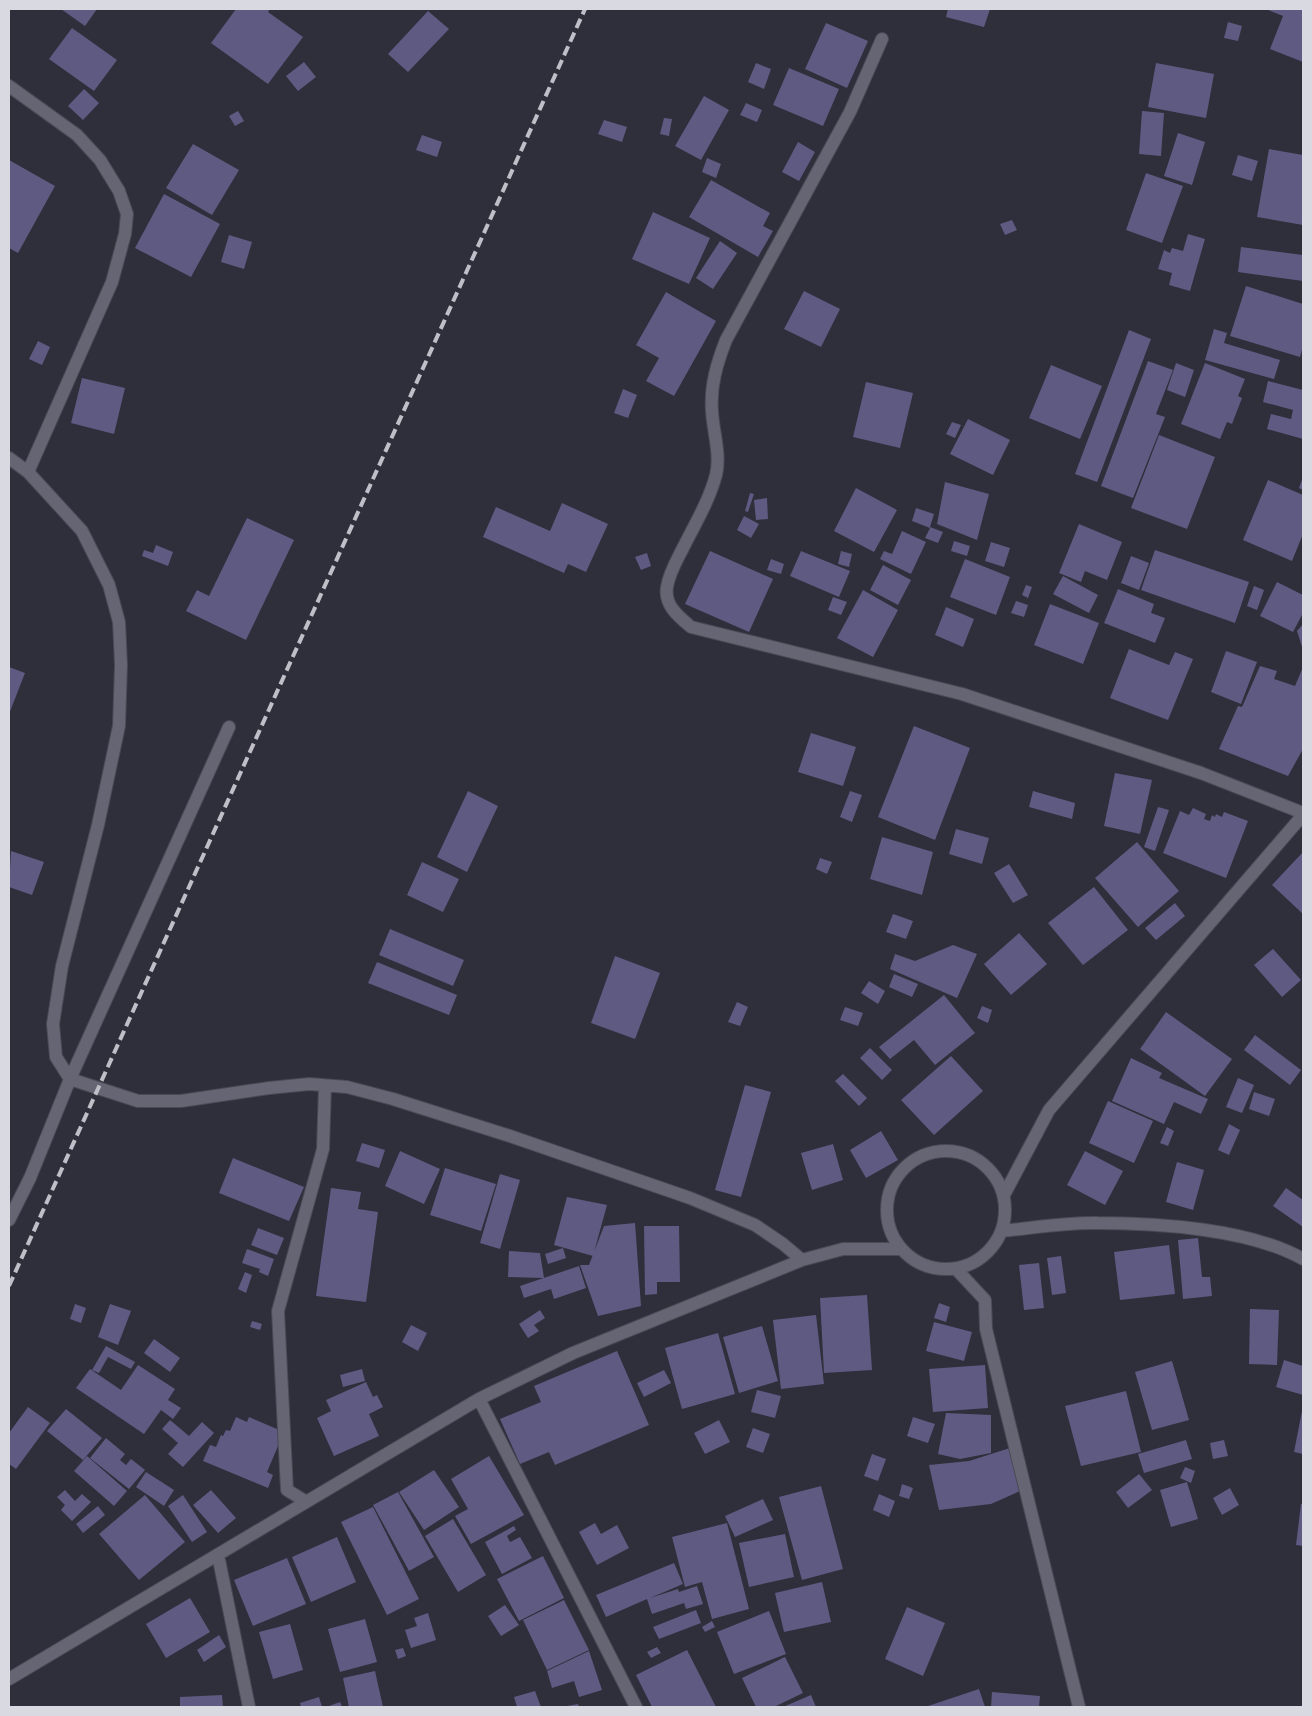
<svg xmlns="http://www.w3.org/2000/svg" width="1312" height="1716" font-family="Jost,sans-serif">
  <rect width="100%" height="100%" fill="#2f2e3b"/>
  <path fill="#5f5a82" d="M61 9H97L85 26Z
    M236 9H270L268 12 303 37 268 84 211 43Z
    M948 9H990L984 27 946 17Z
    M1266 9H1303V62L1270 49 1283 16Z
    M428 11 449 29 408 72 388 54Z
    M1228 22 1242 26 1238 41 1224 38Z
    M826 23 868 41 847 88 805 69Z
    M72 28 117 60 94 91 49 59Z
    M304 62 316 77 298 91 286 76Z
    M756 63 771 69 764 89 748 82Z
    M1156 63 1214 74 1206 118 1148 107Z
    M789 68 839 89 823 126 773 105Z
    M84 89 99 103 83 120 68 106Z
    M704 96 729 110 701 160 675 146Z
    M746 103 762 110 757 122 740 115Z
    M238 111 244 121 235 126 229 116Z
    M1142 111 1164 113 1161 156 1139 154Z
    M664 118 672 119 669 136 660 134Z
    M604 120 627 127 622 142 598 134Z
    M1178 133 1205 142 1192 185 1164 176Z
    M422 135 442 142 437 157 416 150Z
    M798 142 815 152 799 181 782 172Z
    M193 144 239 170 212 215 166 188Z
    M1269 149 1303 155V225L1257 217Z
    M1238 155 1258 161 1252 181 1232 175Z
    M707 158 721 164 716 178 702 172Z
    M9 160 55 186 18 253 9 248Z
    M1146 173 1183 186 1162 243 1126 230Z
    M711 180 770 213 763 226 773 231 758 257 689 217Z
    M164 194 220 224 191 277 135 248Z
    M653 212 710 238 689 284 632 259Z
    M1012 220 1017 230 1005 235 1000 224Z
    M1188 234 1205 239 1190 291 1169 285 1172 273 1158 269 1164 250 1170 253 1172 248 1183 251Z
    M229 235 252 242 244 269 221 262Z
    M720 241 737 253 713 289 696 278Z
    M1241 247 1303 255V281L1238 272Z
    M1246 286 1303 304V346L1300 357 1230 336Z
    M804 291 840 309 821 347 784 329Z
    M666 292 716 321 674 396 646 381 659 358 636 345Z
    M1214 329 1227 333 1224 343 1280 360 1274 379 1205 360Z
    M1129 330 1151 339 1097 482 1075 474Z
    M38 341 50 347 42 365 29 359Z
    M1148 361 1173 370 1156 414 1165 417 1133 498 1101 486Z
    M1176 363 1194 370 1185 397 1167 390Z
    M1205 363 1245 379 1238 396 1242 398 1232 424 1227 422 1220 439 1181 424Z
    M1051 365 1102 386 1080 439 1029 418Z
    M82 378 125 388 114 434 71 423Z
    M1268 381 1303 390V439L1267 429 1271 414 1291 419 1293 410 1263 402Z
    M866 382 913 393 900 448 853 437Z
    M623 389 637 395 628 418 614 413Z
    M968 419 1010 440 993 475 950 454Z
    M952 422 961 425 955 438 946 434Z
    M1159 435 1215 457 1187 529 1131 508Z
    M1303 477V490L1299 488Z
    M1268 480 1303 495V534L1292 561 1243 540Z
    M945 482 989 494 977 540 937 524Z
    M856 488 897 510 874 552 834 531Z
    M750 493 754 494 748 512 745 511Z
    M767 498 768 519 756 520 754 500Z
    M562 503 608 524 586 572 568 564 564 573 483 537 496 507 550 531Z
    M916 508 934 514 930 527 943 532 938 543 925 538 930 528 912 521Z
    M744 516 759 524 751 538 737 530Z
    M247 518 294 540 246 640 186 611 197 590 209 596Z
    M1079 524 1122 542 1107 580 1085 571 1081 582 1059 573Z
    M902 531 926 542 911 574 880 559 884 551 892 554Z
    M954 541 970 546 967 556 951 551Z
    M991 542 1010 548 1004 567 985 561Z
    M156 545 173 552 168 566 142 556 144 550 153 553Z
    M1155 550 1249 582 1235 623 1141 590Z
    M710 551 773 579 749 632 685 604Z
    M801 551 850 571 839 597 790 576Z
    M841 551 852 554 849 567 838 564Z
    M647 553 651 566 641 570 635 557Z
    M1131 556 1149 563 1139 590 1121 583Z
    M771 559 784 564 781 574 767 570Z
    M965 559 1010 577 996 615 950 597Z
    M883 565 911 580 898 605 870 590Z
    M1063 576 1098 595 1089 613 1053 594Z
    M1277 582 1303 595V613L1293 632 1260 616Z
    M1026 585 1032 587 1028 598 1022 595Z
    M1254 586 1264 590 1257 610 1247 606Z
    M1118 589 1154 604 1151 613 1165 618 1155 643 1104 623Z
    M863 590 898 610 873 657 837 638Z
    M833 597 847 602 841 615 828 610Z
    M1016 601 1028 605 1024 617 1011 613Z
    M1050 604 1099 623 1083 664 1034 645Z
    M946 607 974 619 963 647 935 635Z
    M1303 624V650L1297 631Z
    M1129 649 1169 665 1175 652 1193 659 1168 720 1110 698Z
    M1226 651 1257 662 1241 704 1211 692Z
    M1260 666 1277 671 1274 679 1295 686 1303 667V749L1288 776 1219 749 1238 706 1242 707Z
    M9 667 25 673 9 714Z
    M914 726 970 748 935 840 878 817Z
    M811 733 856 747 843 786 798 772Z
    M1115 773 1152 780 1140 834 1104 826Z
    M468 791 498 806 467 872 437 857Z
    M850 791 862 795 852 822 840 817Z
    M1033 791 1075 803 1072 819 1029 807Z
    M1158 807 1169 810 1155 851 1144 847Z
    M1193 808 1206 814 1204 819 1210 821 1212 815 1215 817 1216 814 1222 817 1224 812 1248 821 1226 878 1163 853 1180 811 1189 815Z
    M956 829 989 838 982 864 949 854Z
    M882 837 933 852 922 895 870 879Z
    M1137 842 1179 891 1138 927 1095 878Z
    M11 851 44 862 32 895 9 887Z
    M1303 852V914L1272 885Z
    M820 858 832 862 827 874 816 869Z
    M422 862 459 879 443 912 407 895Z
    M1009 864 1028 895 1013 903 994 873Z
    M1094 887 1128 930 1083 965 1048 923Z
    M1175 903 1185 916 1156 940 1145 928Z
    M893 914 913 921 906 939 886 932Z
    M390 929 464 960 453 986 379 955Z
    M1019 933 1047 964 1011 995 984 964Z
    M953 945 977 954 957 998 890 969 895 954 915 961Z
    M1273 949 1301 980 1282 997 1254 965Z
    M615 956 660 973 635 1039 591 1023Z
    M377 962 457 995 449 1015 368 983Z
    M894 974 918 984 912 997 889 987Z
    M869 981 885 991 878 1004 861 993Z
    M944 995 975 1033 935 1065 914 1040 890 1059 879 1047Z
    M737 1002 748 1007 740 1026 728 1022Z
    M982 1006 992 1010 988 1023 977 1018Z
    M845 1007 863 1013 858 1026 840 1020Z
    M1166 1012 1232 1059 1205 1096 1140 1049Z
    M1255 1035 1301 1070 1290 1085 1244 1050Z
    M870 1048 892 1070 882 1080 860 1058Z
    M951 1056 983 1091 934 1135 901 1100Z
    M1131 1058 1162 1073 1159 1078 1208 1099 1201 1114 1174 1102 1164 1124 1112 1101Z
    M843 1074 867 1098 859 1106 835 1081Z
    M1238 1078 1254 1085 1242 1113 1226 1107Z
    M745 1085 771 1092 741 1197 715 1190Z
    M1254 1092 1275 1099 1269 1116 1249 1109Z
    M1108 1101 1153 1121 1134 1163 1089 1143Z
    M1229 1124 1240 1130 1229 1155 1218 1150Z
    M1167 1127 1174 1131 1168 1146 1160 1143Z
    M881 1131 898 1160 866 1178 850 1150Z
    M362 1143 385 1150 379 1168 356 1161Z
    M833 1144 843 1180 812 1190 801 1153Z
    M400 1151 440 1169 424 1204 385 1186Z
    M1085 1151 1123 1171 1105 1205 1067 1185Z
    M233 1158 304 1187 289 1221 219 1193Z
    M1177 1162 1204 1170 1193 1210 1166 1202Z
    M445 1168 496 1184 481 1231 430 1215Z
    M500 1174 520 1180 500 1249 480 1243Z
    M331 1188 361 1192 358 1209 378 1212 366 1302 316 1296Z
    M1286 1188 1303 1200V1227L1273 1206Z
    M567 1197 607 1205 593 1256 554 1245Z
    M635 1223 641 1306 598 1316 580 1265H589L604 1226Z
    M644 1226H679L680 1282H657V1294L645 1295Z
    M258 1228 284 1238 277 1255 251 1245Z
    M1198 1238 1202 1277H1210L1212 1296 1183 1299 1178 1240Z
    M1169 1245 1175 1294 1120 1300 1114 1252Z
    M563 1248 566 1258 548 1264 545 1254Z
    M247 1249 274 1259 268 1276 259 1272 260 1269 242 1263Z
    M509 1251 540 1253 544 1278 508 1277Z
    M1061 1256 1066 1293 1052 1295 1047 1258Z
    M1039 1263 1044 1308 1024 1310 1019 1265Z
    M579 1266 586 1288 554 1299 551 1289 524 1298 520 1286Z
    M245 1272 252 1275 246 1293 238 1289Z
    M867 1295 872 1370 824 1373 820 1298Z
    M939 1303 950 1307 946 1322 934 1318Z
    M75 1304 86 1308 81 1323 70 1319Z
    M110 1304 131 1311 118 1345 98 1337Z
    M1250 1309 1279 1310 1277 1365 1249 1364Z
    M540 1310 545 1318 534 1325 539 1331 528 1338 519 1324Z
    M816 1315 824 1384 781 1389 773 1320Z
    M252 1321 262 1324 260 1330 250 1327Z
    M934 1322 972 1332 964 1361 926 1351Z
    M411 1325 427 1333 418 1351 402 1342Z
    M762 1326 778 1381 739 1393 723 1337Z
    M718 1333 735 1394 682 1409 665 1348Z
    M154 1339 180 1358 170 1372 144 1353Z
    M106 1346 135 1362 131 1369 108 1357 99 1373 92 1370Z
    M617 1351 649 1425 555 1465 549 1452 520 1464 500 1419 541 1402 534 1386Z
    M1284 1360 1303 1366V1395L1276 1387Z
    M1172 1361 1189 1420 1152 1430 1135 1372Z
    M138 1365 175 1389 168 1400 181 1408 173 1419 161 1410 144 1434 76 1388 90 1369 121 1390Z
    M985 1365 988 1408 933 1412 929 1369Z
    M362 1369 365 1381 343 1387 340 1375Z
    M664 1370 671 1383 644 1397 637 1383Z
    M366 1382 373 1397 377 1395 383 1407 369 1414 379 1436 334 1456 317 1418 331 1411 326 1400Z
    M757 1390 781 1396 775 1418 751 1412Z
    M1126 1391 1141 1452 1081 1466 1065 1406Z
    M28 1407 50 1423 16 1469 9 1464V1433Z
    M66 1409 102 1438 83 1460 47 1431Z
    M1302 1411H1303V1454L1294 1452Z
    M946 1413 991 1415V1453L960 1459 938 1454Z
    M236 1417 247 1422 249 1417 284 1432 267 1472 273 1475 268 1488 203 1461 210 1445 216 1447 221 1435 223 1436 226 1430 230 1431Z
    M913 1417 935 1424 928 1443 907 1436Z
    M170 1420 189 1436 202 1422 214 1433 183 1467 168 1454 178 1443 162 1429Z
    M719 1420 730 1442 705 1454 694 1433Z
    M753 1428 770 1434 763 1453 746 1447Z
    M106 1438 125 1454 120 1460 126 1465 131 1459 145 1470 129 1489 90 1458Z
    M1186 1440 1192 1459 1144 1473 1138 1454Z
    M1224 1440 1228 1456 1213 1459 1210 1443Z
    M1013 1447 1020 1491 991 1504 939 1510 929 1465 969 1461Z
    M872 1454 886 1459 878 1481 864 1476Z
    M87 1456 127 1491 114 1506 74 1471Z
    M489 1456 524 1515 471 1544 455 1516 468 1509 451 1479Z
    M1185 1467 1195 1471 1191 1483 1180 1478Z
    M434 1470 459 1507 424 1530 399 1492Z
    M146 1472 174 1490 164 1506 136 1487Z
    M1139 1474 1152 1490 1128 1508 1116 1492Z
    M1187 1482 1198 1519 1171 1527 1160 1490Z
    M902 1484 913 1488 909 1499 899 1496Z
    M821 1486 843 1569 802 1580 779 1497Z
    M1230 1488 1239 1505 1222 1515 1213 1498Z
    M65 1490 75 1501 82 1494 91 1502 72 1521 61 1510 65 1505 57 1497Z
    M211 1490 236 1518 218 1533 193 1505Z
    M398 1492 434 1557 409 1571 373 1505Z
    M879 1494 895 1501 889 1517 873 1510Z
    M145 1495 185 1542 139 1580 99 1534Z
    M183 1495 207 1532 192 1542 168 1506Z
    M763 1499 773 1520 735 1537 725 1516Z
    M1301 1504H1303V1546L1296 1545Z
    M98 1506 105 1515 83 1533 76 1524Z
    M373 1507 419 1599 387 1615 341 1522Z
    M453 1519 486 1575 458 1592 425 1536Z
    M595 1523 601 1534 617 1525 629 1548 597 1565 579 1532Z
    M727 1523 749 1609 712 1619 702 1582 685 1587 672 1537Z
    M514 1526 516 1530 507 1536 510 1542 520 1537 532 1558 502 1574 485 1542Z
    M785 1534 794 1577 749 1587 739 1543Z
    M337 1537 356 1582 311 1602 292 1557Z
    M543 1556 564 1598 519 1621 497 1579Z
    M287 1558 306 1604 253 1626 234 1580Z
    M674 1563 683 1584 650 1598 678 1589 679 1592 697 1586 703 1604 686 1609 684 1603 652 1614 647 1599 606 1617 596 1595Z
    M822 1582 831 1622 784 1632 775 1593Z
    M190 1598 210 1632 166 1658 146 1624Z
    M564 1600 589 1650 547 1670 523 1620Z
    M505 1605 519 1625 501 1636 488 1616Z
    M907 1607 945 1623 923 1676 885 1659Z
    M696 1610 701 1623 659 1639 653 1627Z
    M769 1611 786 1654 734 1674 717 1632Z
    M428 1613 436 1640 411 1648 405 1630 417 1626 414 1618Z
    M365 1619 377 1662 340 1672 328 1629Z
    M712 1621 715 1627 705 1632 702 1627Z
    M290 1624 303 1670 273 1679 259 1632Z
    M219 1635 226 1647 204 1662 197 1650Z
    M657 1647 661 1653 651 1658 647 1652Z
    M403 1648 406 1656 398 1659 395 1650Z
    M687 1650 716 1707H652L636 1675Z
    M589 1651 602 1690 579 1697 574 1681 552 1688 547 1671Z
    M785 1657 803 1693 774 1707H756L742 1678Z
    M375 1671 383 1707H349L343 1678Z
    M979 1689 985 1707H925Z
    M535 1691 541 1707H517L514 1697Z
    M992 1692 1040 1696 1039 1707H991Z
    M222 1695 223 1707H180V1697Z
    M811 1695 816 1707H783Z
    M319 1697 322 1707H301L300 1703Z
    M340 1702 342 1707H326Z
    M578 1704 579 1707H567V1706Z"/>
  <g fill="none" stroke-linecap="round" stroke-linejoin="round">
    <g stroke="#4a4954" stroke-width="14">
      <path id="street" d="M882 39 850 112 726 340C717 363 710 386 712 411 713 432 721 454 716 475 709 501 695 524 683 548 677 560 669 573 667 587 664 605 678 616 691 627L962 694 1201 773 1303 813
        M9 86 77 135 100 160 119 191 127 214 125 234 112 282 28 472
        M9 458 28 472 82 531 109 585 119 622 121 665 119 726 98 825 62 966 53 1024 56 1057 70 1079 138 1101H181L269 1088 309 1084 347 1087 393 1099 510 1136 690 1198 755 1225 783 1244 802 1260
        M887 1210a59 59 0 1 1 118 0a59 59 0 1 1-118 0Z
        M1004 1195 1049 1110 1303 815
        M9 1220 30 1178 70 1079 229 727
        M1002 1231C1033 1228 1066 1222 1098 1223 1158 1223 1250 1229 1303 1259
        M956 1269 985 1300 986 1329 1079 1707
        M479 1399 636 1707
        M305 1501 287 1490 278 1311 323 1149 325 1086
        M218 1555 249 1707
        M9 1679 479 1399 573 1353 802 1260 843 1249H900"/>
    </g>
    <use href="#street" stroke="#666573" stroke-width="12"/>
    <path stroke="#c0bfc8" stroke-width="4" stroke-dasharray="10 5" stroke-linecap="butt" d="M9 1286 585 9"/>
  </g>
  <rect width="1312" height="1716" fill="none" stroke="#d9d9e1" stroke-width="20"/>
</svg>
